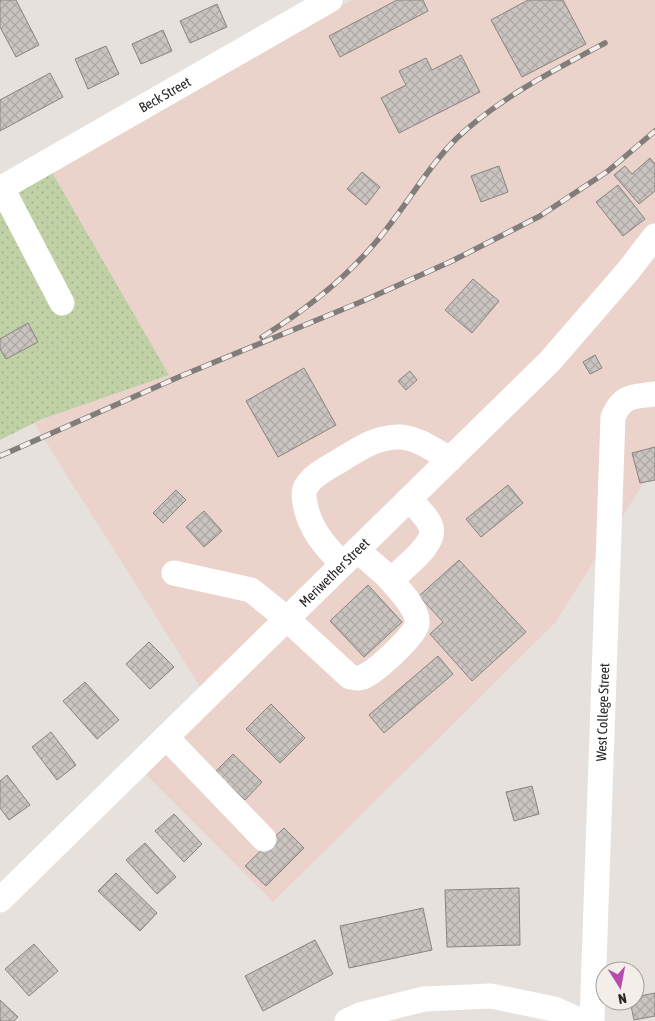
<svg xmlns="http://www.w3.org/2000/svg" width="655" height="1021" font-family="'Asap Condensed',sans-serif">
  <defs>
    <pattern id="park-dots" width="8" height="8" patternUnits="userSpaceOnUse" patternTransform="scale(1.25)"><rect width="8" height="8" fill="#c0d1a6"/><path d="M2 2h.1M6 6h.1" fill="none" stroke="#a5b38f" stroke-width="1.8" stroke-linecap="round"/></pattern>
    <pattern id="building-cross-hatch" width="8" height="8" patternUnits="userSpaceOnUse" patternTransform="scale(1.25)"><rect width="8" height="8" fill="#c9c4c0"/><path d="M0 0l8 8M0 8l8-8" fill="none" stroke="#ada8a5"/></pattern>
  </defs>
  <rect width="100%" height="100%" fill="#e6e1dc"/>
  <path fill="#ebd2ca" d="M352 0H655V465L555 623 273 902 142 770 208 699 34 423 42 419 46 162 86 139Z"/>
  <path fill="url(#park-dots)" d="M46 162 169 375 42 419 0 440V188Z"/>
  <path fill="url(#building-cross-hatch)" stroke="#88847f" d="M0 0H16L39 45 16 57 0 27Z
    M397 0H423L428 11 340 57 329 36Z
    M528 0H563L586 44 522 77 491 20Z
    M217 4 227 27 190 43 180 21Z
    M163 30 172 51 141 64 132 44Z
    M106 46 119 74 88 89 75 59Z
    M461 55 480 92 399 133 381 98 406 85 399 71 426 58 432 70Z
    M50 73 63 97 0 131V100Z
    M650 158 655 164V191L639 204 614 175 625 166 632 174Z
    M499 166 508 192 481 202 471 176Z
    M362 172 380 187 366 205 347 189Z
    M618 185 645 219 623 236 596 202Z
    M473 279 499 301 472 333 445 310Z
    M28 323 38 342 6 359 0 349V339Z
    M595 355 602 368 590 374 583 362Z
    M304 368 336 425 278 457 246 401Z
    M410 371 417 380 406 390 398 381Z
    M655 447V480L640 483 632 453Z
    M508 485 523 503 481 537 466 519Z
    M176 490 186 500 163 523 153 513Z
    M204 511 222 531 204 547 186 527Z
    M459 560 526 632 472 681 430 634 443 622 419 596Z
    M368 585 402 622 364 657 330 621Z
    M149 642 174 667 150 689 126 664Z
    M438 656 453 674 384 733 369 715Z
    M85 682 119 720 97 739 63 701Z
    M271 704 305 738 280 763 246 729Z
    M51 732 76 765 57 780 32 747Z
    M233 754 262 782 245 800 215 772Z
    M7 775 30 805 9 820 0 808V781Z
    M532 786 539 814 514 821 506 792Z
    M174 814 202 844 184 862 155 831Z
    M284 828 304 848 266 886 245 866Z
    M145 843 176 877 157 894 126 860Z
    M116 873 157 913 140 931 98 891Z
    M519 888 520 945 447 947 445 890Z
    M423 908 432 950 349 968 340 926Z
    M315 940 333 974 263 1011 245 976Z
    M34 944 58 971 29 996 5 969Z
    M655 993V1016L634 1020 630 1001H635V997Z
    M0 1000 18 1017 14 1021H0Z"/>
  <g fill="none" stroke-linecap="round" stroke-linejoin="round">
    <g stroke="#fff" stroke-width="25">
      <path d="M2 188 62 303"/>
      <path id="s1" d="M0 189 330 0"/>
      <path d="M357 550 386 575 393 576 399 573C409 563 436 543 431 527 428 517 416 507 409 499"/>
      <path d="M343 564C325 547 309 528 305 503 304 498 303 490 307 485 315 473 332 466 344 458 362 447 379 436 401 437 418 438 435 451 450 459"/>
      <path d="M174 573 251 590 287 619 350 677C356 678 360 679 365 676 377 670 415 636 417 624 419 608 396 587 386 575"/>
      <path d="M166 737 264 839"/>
      <path id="s2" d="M0 900 550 361 628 271 655 236"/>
      <path d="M347 1021 360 1015 424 999 491 996 554 1009 581 1021"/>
      <path id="s3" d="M592 1021 613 417C623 394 633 397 655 394"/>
    </g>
    <g stroke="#807d7a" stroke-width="5.5">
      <path id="rail" d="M262 337C304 311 343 281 375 243 404 210 425 170 456 139 496 100 556 69 605 43
        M0 456 181 376 363 301 452 261 540 216 608 171 655 131"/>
    </g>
    <use href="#rail" stroke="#f3eee9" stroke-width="4" stroke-dasharray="11" stroke-linecap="butt"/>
  </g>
  <g text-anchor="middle" stroke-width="4" stroke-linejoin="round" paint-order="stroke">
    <g font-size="14" fill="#282625" stroke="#f3eee9">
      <text dy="5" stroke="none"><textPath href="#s1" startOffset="190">Beck Street</textPath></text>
      <text dy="5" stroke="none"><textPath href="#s2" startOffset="468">Meriwether Street</textPath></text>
      <text dy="5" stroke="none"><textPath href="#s3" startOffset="309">West College Street</textPath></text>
    </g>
  </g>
  <g transform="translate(620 986) rotate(169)"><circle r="24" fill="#f3eee9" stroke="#a29e9b"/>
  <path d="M0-4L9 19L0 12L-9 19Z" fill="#b54cae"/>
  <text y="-8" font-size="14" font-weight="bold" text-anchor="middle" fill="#282625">N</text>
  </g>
</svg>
